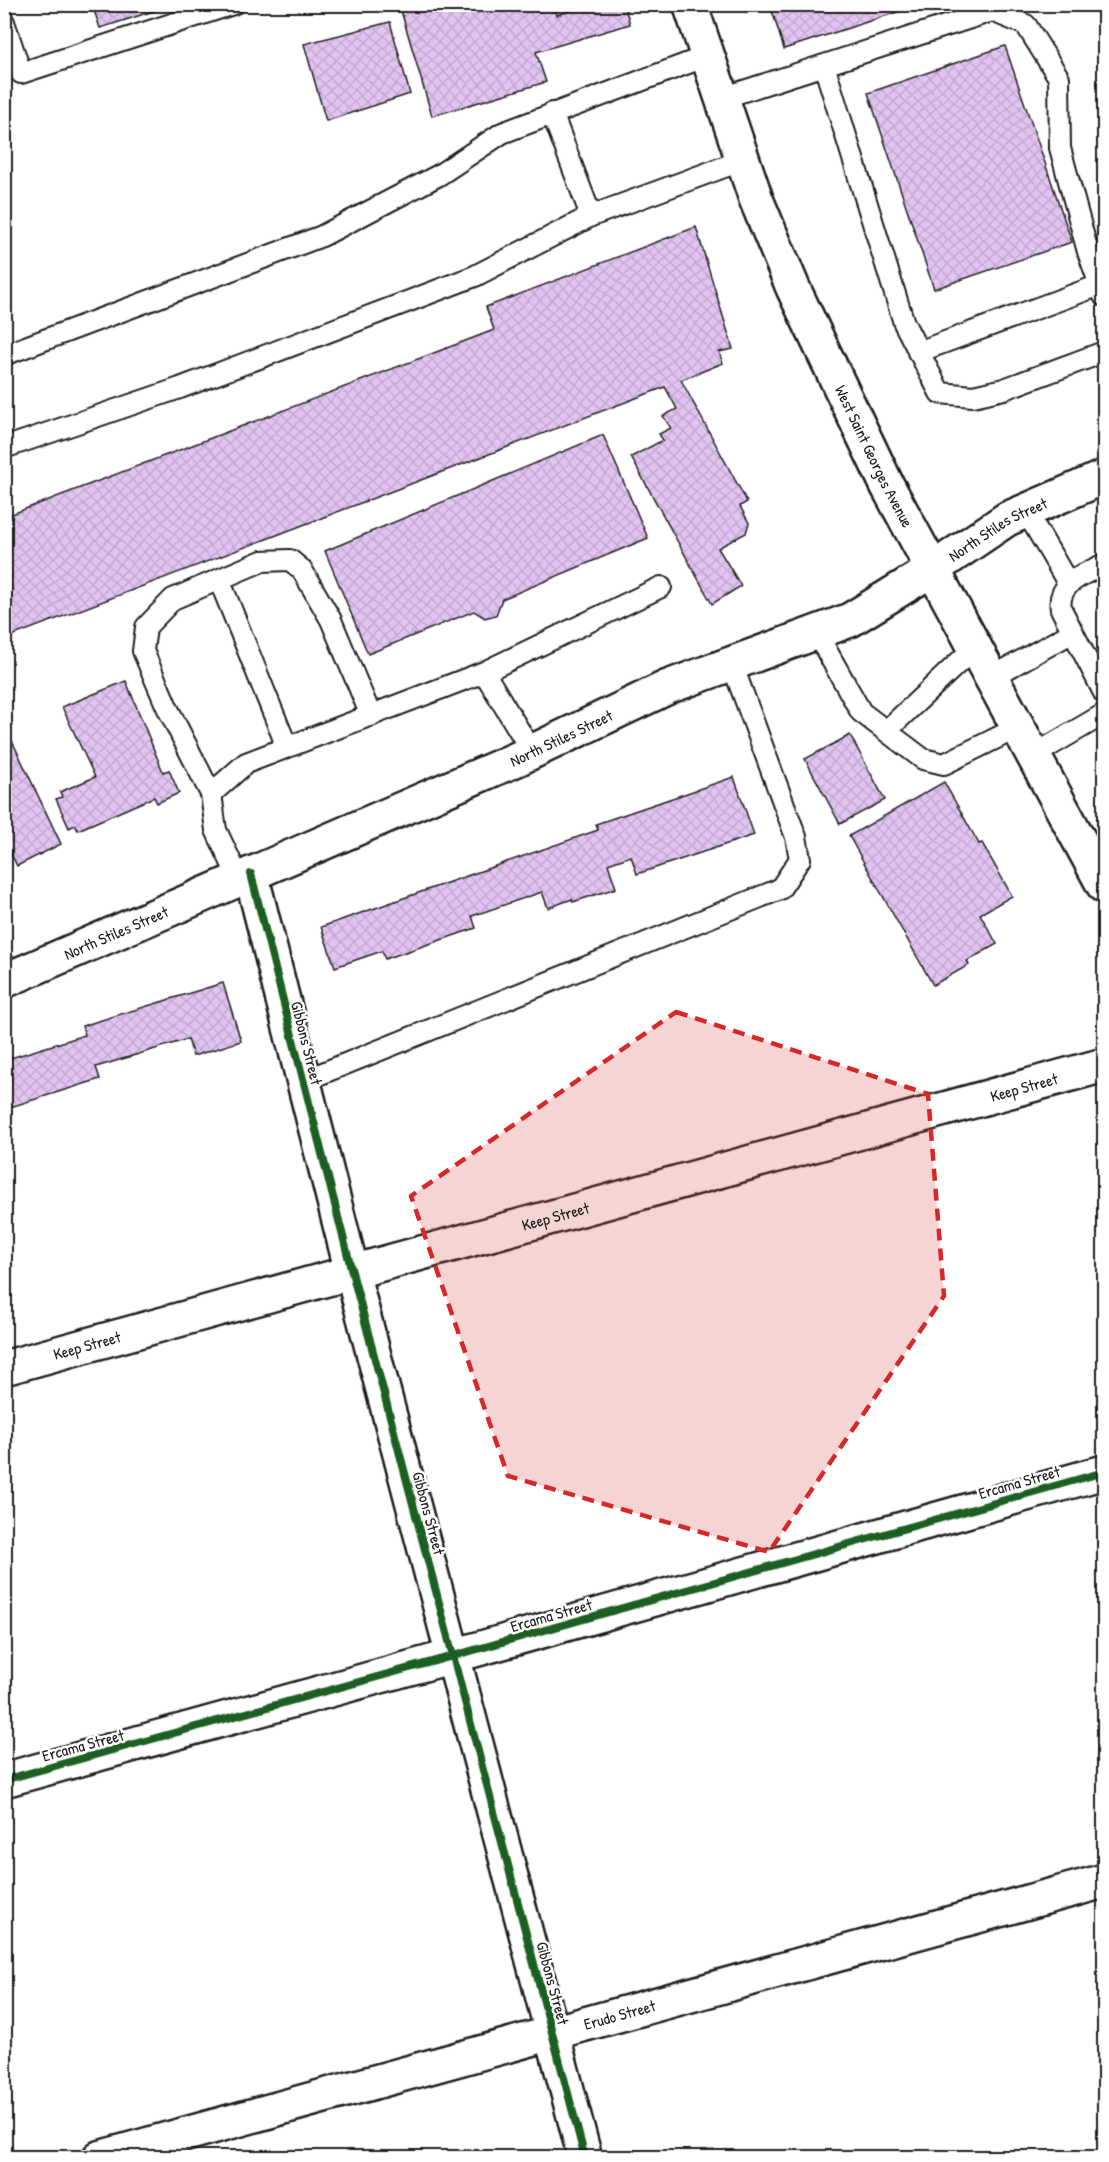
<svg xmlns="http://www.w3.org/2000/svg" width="1109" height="2162" font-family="'Patrick Hand',sans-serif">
  <defs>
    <pattern id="building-cross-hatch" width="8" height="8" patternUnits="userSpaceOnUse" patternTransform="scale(1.5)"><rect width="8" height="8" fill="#e2c4f2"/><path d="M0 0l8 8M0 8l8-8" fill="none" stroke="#c1a8cf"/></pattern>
  </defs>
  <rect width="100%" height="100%" fill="#fff"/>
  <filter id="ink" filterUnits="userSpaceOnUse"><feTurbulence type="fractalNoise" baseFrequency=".0167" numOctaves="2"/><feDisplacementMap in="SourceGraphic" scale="12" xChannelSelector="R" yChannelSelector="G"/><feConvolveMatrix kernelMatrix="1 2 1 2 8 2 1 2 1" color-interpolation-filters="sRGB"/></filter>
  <g filter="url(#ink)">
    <path fill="url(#building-cross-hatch)" stroke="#1c1c1c" stroke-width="1.5" d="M92 4H176L100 28Z
      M399 4H554L557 15 590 4H624L630 24 536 52 546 82 432 116Z
      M770 4H922L784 49Z
      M390 22 410 94 326 121 304 44Z
      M1005 46 1072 242 934 289 868 93Z
      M696 227 733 349 719 352 723 363 681 380 747 502 740 506 749 523 746 533 718 548 741 586 712 604 631 457 663 440 659 434 671 428 663 416 677 409 665 387 4 639V517L494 330 486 307Z
      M603 435 648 538 502 599 496 615 485 618 474 611 368 654 325 551Z
      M126 681 163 772 169 770 179 793 157 803 154 797 78 830 75 825 69 828 56 799 62 797 60 792 95 777 62 707Z
      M4 724 61 844 17 866 4 839Z
      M850 735 885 800 840 824 805 759Z
      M734 777 754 835 637 874 631 856 608 864 616 888 573 902 572 899 548 908 542 892 472 916 476 928 385 959 382 951 335 967 321 927 598 830 596 824Z
      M944 782 979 844 982 843 1012 896 980 914 997 944 967 961 969 965 933 985 849 836Z
      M223 983 241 1041 193 1056 188 1039 96 1067 100 1079 4 1109V1060L85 1035 82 1026Z"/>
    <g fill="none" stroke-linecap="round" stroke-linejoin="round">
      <g stroke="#1c1c1c" stroke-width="24">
        <path id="service" d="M4 22 21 73 233 4
          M824 65 904 323 940 393 973 396 1004 389 1104 352
          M722 98 992 11 1026 25 1059 78 1060 148 1088 252 1104 296
          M552 113 591 216
          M918 352 1100 285
          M4 355 322 236 439 175 502 133 707 56
          M4 448 180 388 475 276 591 216 743 160
          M1026 511 1068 583
          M1104 564C1086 574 1056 582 1061 609L1104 693
          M219 579 287 747
          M816 632 861 712 923 759 944 764 1019 727
          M484 672 532 752
          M992 677 1073 632
          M886 731 975 647
          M1034 755 1104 714
          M211 794 167 707 143 651 146 627 173 599 262 561 290 560 302 570 331 620 371 716
          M239 879 216 830 211 794 246 763 484 672 661 587
          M303 1081 780 889 800 859 796 837 732 664"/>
      </g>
      <g stroke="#1c1c1c" stroke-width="38">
        <g id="minor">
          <path d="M251 874 352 1272 585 2158"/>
          <path id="s1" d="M4 1368 1104 1065"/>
          <path d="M4 1780 453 1656 1104 1472"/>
          <path id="s2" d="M99 2158 1104 1881"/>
        </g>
      </g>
      <g stroke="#1c1c1c" stroke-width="38">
        <g id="secondary">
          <path id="s3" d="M690 4 756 199 793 288 887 485 1104 886"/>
          <path id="s4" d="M4 981 517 759 668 687 850 620 933 569 1007 519 1104 477"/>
        </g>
      </g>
      <use href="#service" stroke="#fff" stroke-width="20"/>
      <use href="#minor" stroke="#fff" stroke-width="33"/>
      <use href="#secondary" stroke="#fff" stroke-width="33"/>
      <g stroke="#fff" stroke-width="11">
        <path id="cycleway" d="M251 874 352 1272 585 2158
          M4 1780 453 1656 1104 1472"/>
      </g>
      <use href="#cycleway" stroke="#1b5e20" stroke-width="8"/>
    </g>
  </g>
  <path fill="#d62828" fill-opacity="0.2" stroke="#d62828" stroke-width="4.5" stroke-dasharray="12 8" stroke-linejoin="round" d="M676 1012 928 1094 944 1296 769 1552 508 1476 411 1196Z"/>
  <g text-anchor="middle" stroke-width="5" stroke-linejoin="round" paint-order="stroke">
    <g font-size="16" fill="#1c1c1c" stroke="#fff">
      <text dy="6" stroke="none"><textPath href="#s3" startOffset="489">West Saint Georges Avenue</textPath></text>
      <text dy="6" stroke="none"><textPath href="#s4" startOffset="1094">North Stiles Street</textPath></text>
      <text dy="6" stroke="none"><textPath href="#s4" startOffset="608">North Stiles Street</textPath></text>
      <text dy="6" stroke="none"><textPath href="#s4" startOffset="122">North Stiles Street</textPath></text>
      <text transform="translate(307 1043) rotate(76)" y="6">Gibbons Street</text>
      <text dy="6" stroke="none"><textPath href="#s1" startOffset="1058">Keep Street</textPath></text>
      <text dy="6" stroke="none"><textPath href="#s1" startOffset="572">Keep Street</textPath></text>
      <text dy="6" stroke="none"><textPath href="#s1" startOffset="86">Keep Street</textPath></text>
      <text transform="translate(1019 1482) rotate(-16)" y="6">Ercama Street</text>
      <text transform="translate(429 1513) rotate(75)" y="6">Gibbons Street</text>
      <text transform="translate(551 1615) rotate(-16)" y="6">Ercama Street</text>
      <text transform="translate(83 1745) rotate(-15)" y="6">Ercama Street</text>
      <text transform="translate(553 1983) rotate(75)" y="6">Gibbons Street</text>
      <text dy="6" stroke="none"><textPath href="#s2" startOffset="540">Erudo Street</textPath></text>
    </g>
  </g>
  <rect width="1109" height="2162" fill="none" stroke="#fff" stroke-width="24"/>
  <rect x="12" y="12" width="1085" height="2138" fill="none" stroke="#1c1c1c" stroke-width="2" filter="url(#ink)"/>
</svg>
